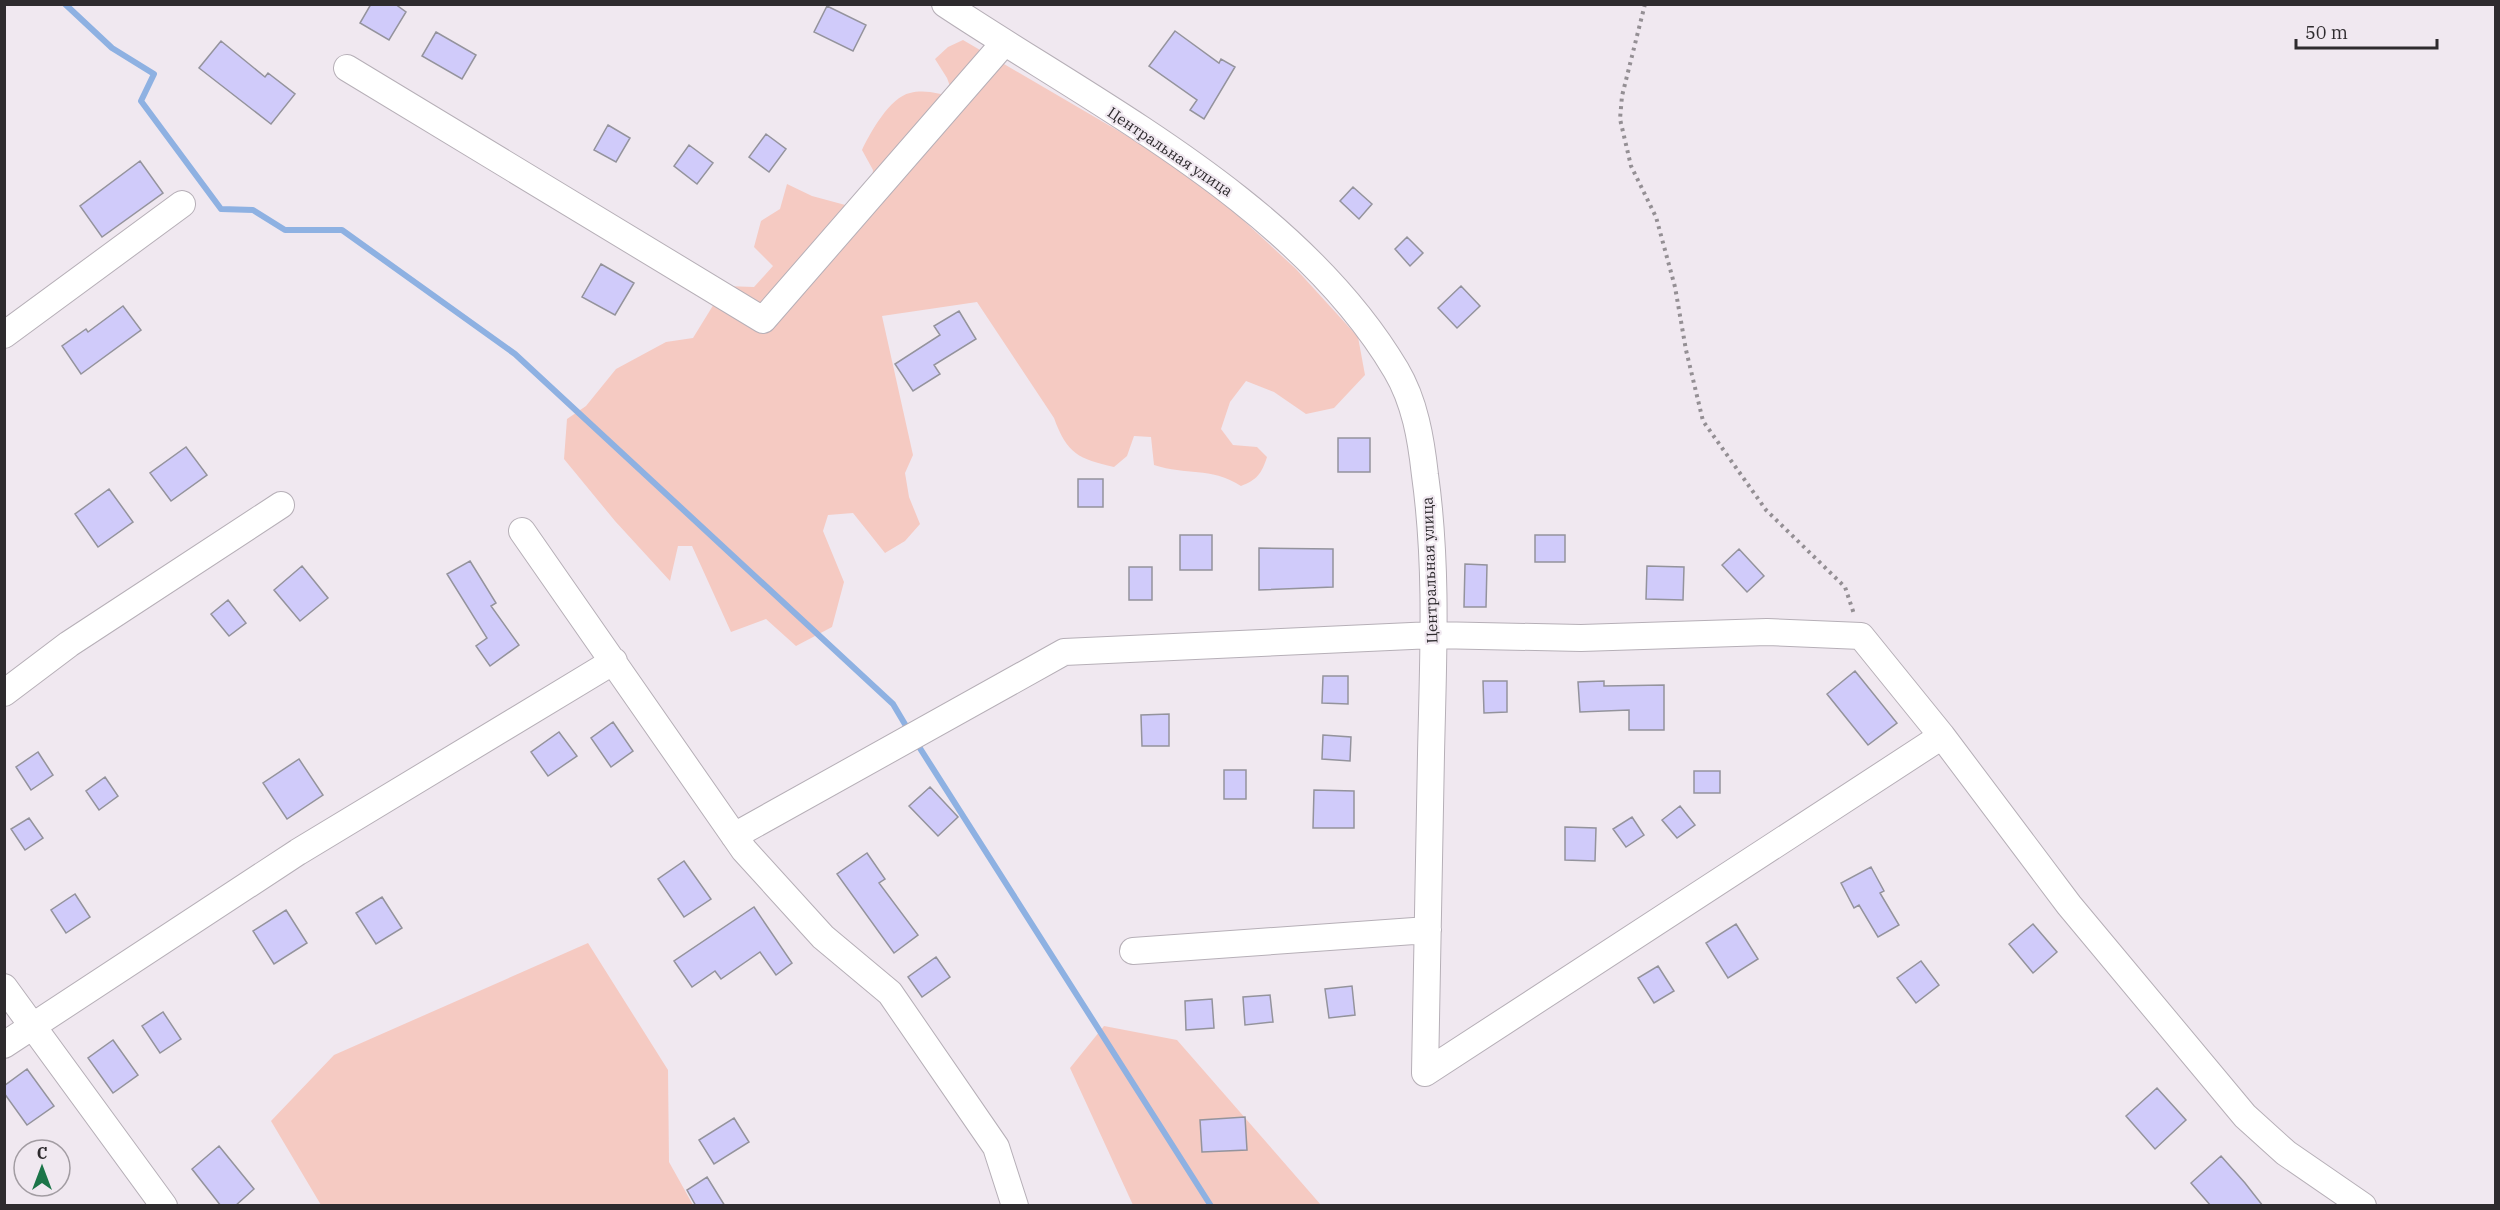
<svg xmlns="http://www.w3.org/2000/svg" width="2500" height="1210" font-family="'IBM Plex Serif',serif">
  <rect width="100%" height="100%" fill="#f0e8f0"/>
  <path fill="#f5cac2" d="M963 40 1146 147 1219 198 1296 269 1358 337 1365 375 1334 408 1306 414 1274 392 1246 381 1230 402 1221 429 1233 445 1257 447 1267 457C1262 473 1257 480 1241 486 1209 466 1187 476 1154 465L1151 437 1134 436 1127 456 1114 467C1079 459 1067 454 1054 418L977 302 882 316 913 455 905 473 909 497 920 524 905 541 885 553 853 513 828 515 823 531 844 582 832 627 796 646 766 619 731 632 692 546H678L670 581 615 521 564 459 567 419 586 406 616 369 666 342 693 338 725 286 754 287 773 266 754 247 761 221 780 209 787 184 812 196 849 206 870 199 873 170 862 150C870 133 890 97 910 93 925 89 940 94 954 97L947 78 935 59 948 47Z
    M588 943 668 1070 669 1162 693 1205H321L271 1121 334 1055Z
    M1104 1026 1177 1040 1321 1205H1133L1070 1068Z"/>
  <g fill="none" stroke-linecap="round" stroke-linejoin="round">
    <path stroke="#8eb1e2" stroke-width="6" d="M65 4 112 48 154 74 141 101 221 209 253 210 285 230H342L515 354 893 704 909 731
      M916 742 1211 1206"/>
  </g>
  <path fill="#d0cbfa" stroke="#94939c" stroke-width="1.5" d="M371 4H395L406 12 389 40 360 23Z
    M827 6 866 25 853 51 814 32Z
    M1175 31 1219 63 1221 59 1235 67 1204 119 1190 110 1197 100 1149 66Z
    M436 32 476 55 462 79 422 56Z
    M221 41 265 77 268 73 295 94 271 124 199 68Z
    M608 125 630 138 616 162 594 150Z
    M766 134 786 149 769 172 749 157Z
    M689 145 713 163 697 184 674 166Z
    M140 161 163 193 102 237 80 206Z
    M1353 187 1372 204 1359 219 1340 201Z
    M1407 237 1423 253 1410 266 1395 249Z
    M601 264 634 283 615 315 582 297Z
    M1461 286 1480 306 1457 328 1438 308Z
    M123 306 141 330 81 374 62 346 86 329 88 332Z
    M959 311 976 339 934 365 940 374 913 391 895 364 940 335 934 326Z
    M1338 438H1370V472H1338Z
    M186 447 207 475 171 501 150 473Z
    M1078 479H1103V507H1078Z
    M109 489 133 522 98 547 75 514Z
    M1180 535H1212V570H1180Z
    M1535 535H1565V562H1535Z
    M1259 548 1333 549V587L1259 590Z
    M1739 549 1764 576 1747 592 1722 565Z
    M470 561 496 603 491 606 519 645 490 666 476 646 487 638 447 574Z
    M1465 564 1487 565 1486 607H1464Z
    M302 566 328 598 300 621 274 590Z
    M1647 566 1684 567 1683 600 1646 599Z
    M1129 567H1152V600H1129Z
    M228 600 246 623 229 636 211 614Z
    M1855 671 1897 723 1868 745 1827 694Z
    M1323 676H1348V704L1322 703Z
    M1483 681H1507V712L1484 713Z
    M1604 681V686L1664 685V730H1629V710L1580 712 1578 682Z
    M1169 714V746H1142L1141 715Z
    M613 722 633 751 611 767 591 738Z
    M559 732 577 756 548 776 531 752Z
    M1323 735 1351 737 1350 761 1322 759Z
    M38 752 53 775 31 790 16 767Z
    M299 759 323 795 287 819 263 783Z
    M1224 770H1246V799H1224Z
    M1694 771H1720V793H1694Z
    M105 777 118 796 99 810 86 791Z
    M930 787 958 817 938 836 909 806Z
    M1314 790 1354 791V828H1313Z
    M1680 806 1695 825 1677 838 1662 820Z
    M1632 817 1644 835 1626 847 1613 829Z
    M29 818 43 838 25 850 11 829Z
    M1565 827 1596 828 1595 861 1565 860Z
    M867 853 885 879 879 883 918 935 894 953 837 874Z
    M684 861 711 899 684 917 658 879Z
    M1871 867 1884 891 1880 893 1899 925 1878 937 1859 905 1854 908 1841 883Z
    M75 894 90 917 66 933 51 910Z
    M382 897 402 928 376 944 356 913Z
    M754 907 792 963 776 975 760 952 721 979 715 971 692 987 674 961Z
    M286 910 307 943 274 964 253 931Z
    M1736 924 1758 959 1728 978 1706 943Z
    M2033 924 2057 952 2033 973 2009 944Z
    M936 957 950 977 922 997 908 977Z
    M1921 961 1939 985 1916 1003 1897 978Z
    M1658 966 1674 991 1654 1003 1638 978Z
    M1352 986 1355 1015 1329 1018 1325 989Z
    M1270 995 1273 1022 1245 1025 1243 997Z
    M1212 999 1214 1028 1186 1030 1185 1001Z
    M163 1012 181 1039 160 1053 142 1026Z
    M113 1040 138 1075 113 1093 88 1058Z
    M27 1069 54 1106 27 1125 4 1093V1086Z
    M2157 1088 2186 1120 2155 1149 2126 1116Z
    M1245 1117 1247 1150 1202 1152 1200 1120Z
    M734 1118 749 1142 714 1164 699 1140Z
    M219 1146 254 1189 235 1206H221L192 1169Z
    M2221 1156 2245 1183 2263 1206H2211L2191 1183Z
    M707 1177 725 1206H696L687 1190Z"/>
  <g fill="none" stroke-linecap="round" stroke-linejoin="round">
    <g stroke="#b6afb7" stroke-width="28">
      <path id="minor" d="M945 4C1100 107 1298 205 1396 370 1415 402 1421 439 1425 475 1438 568 1433 661 1431 754 1429 860 1427 967 1425 1073
        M347 68 763 320 1004 43
        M4 335 182 204
        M522 531 744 850 823 937 890 993 996 1147 1015 1206
        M4 693 69 644 281 505
        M734 836 1064 652 1433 635 1581 638 1767 632 1861 636 1942 736 2069 905 2245 1116 2286 1153 2363 1206
        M1133 951 1428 930
        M4 987 164 1206
        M4 1045 298 852 614 661
        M1425 1073 1942 736"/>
    </g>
    <path stroke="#948f94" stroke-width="4" stroke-dasharray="3 4.5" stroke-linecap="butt" d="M1645 4 1622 96 1620 119 1631 166 1656 217 1675 287 1686 350 1703 421 1766 510 1845 587 1854 614"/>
    <use href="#minor" stroke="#fff" stroke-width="26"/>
  </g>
  <g text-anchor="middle" stroke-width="4.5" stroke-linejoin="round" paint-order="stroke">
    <g font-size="15" fill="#2e2b2e" stroke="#f0e8f0">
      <text transform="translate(1170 152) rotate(34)" y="5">Центральная улица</text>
      <text transform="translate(1430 570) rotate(-92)" y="5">Центральная улица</text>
    </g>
  </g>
  <rect width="2500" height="1210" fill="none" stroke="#2e2b2e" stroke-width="12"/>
  <g transform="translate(42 1168)"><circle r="28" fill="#f0e8f0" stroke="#a29ca2" stroke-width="1.5"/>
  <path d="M0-4.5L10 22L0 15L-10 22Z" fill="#1c7549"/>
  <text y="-9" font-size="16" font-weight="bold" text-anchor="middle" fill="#2e2b2e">С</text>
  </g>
  <path d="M2296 39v9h141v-9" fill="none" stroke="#2e2b2e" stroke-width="3"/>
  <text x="2305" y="39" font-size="18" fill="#2e2b2e" stroke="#f0e8f0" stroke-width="4.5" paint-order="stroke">50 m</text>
</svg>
